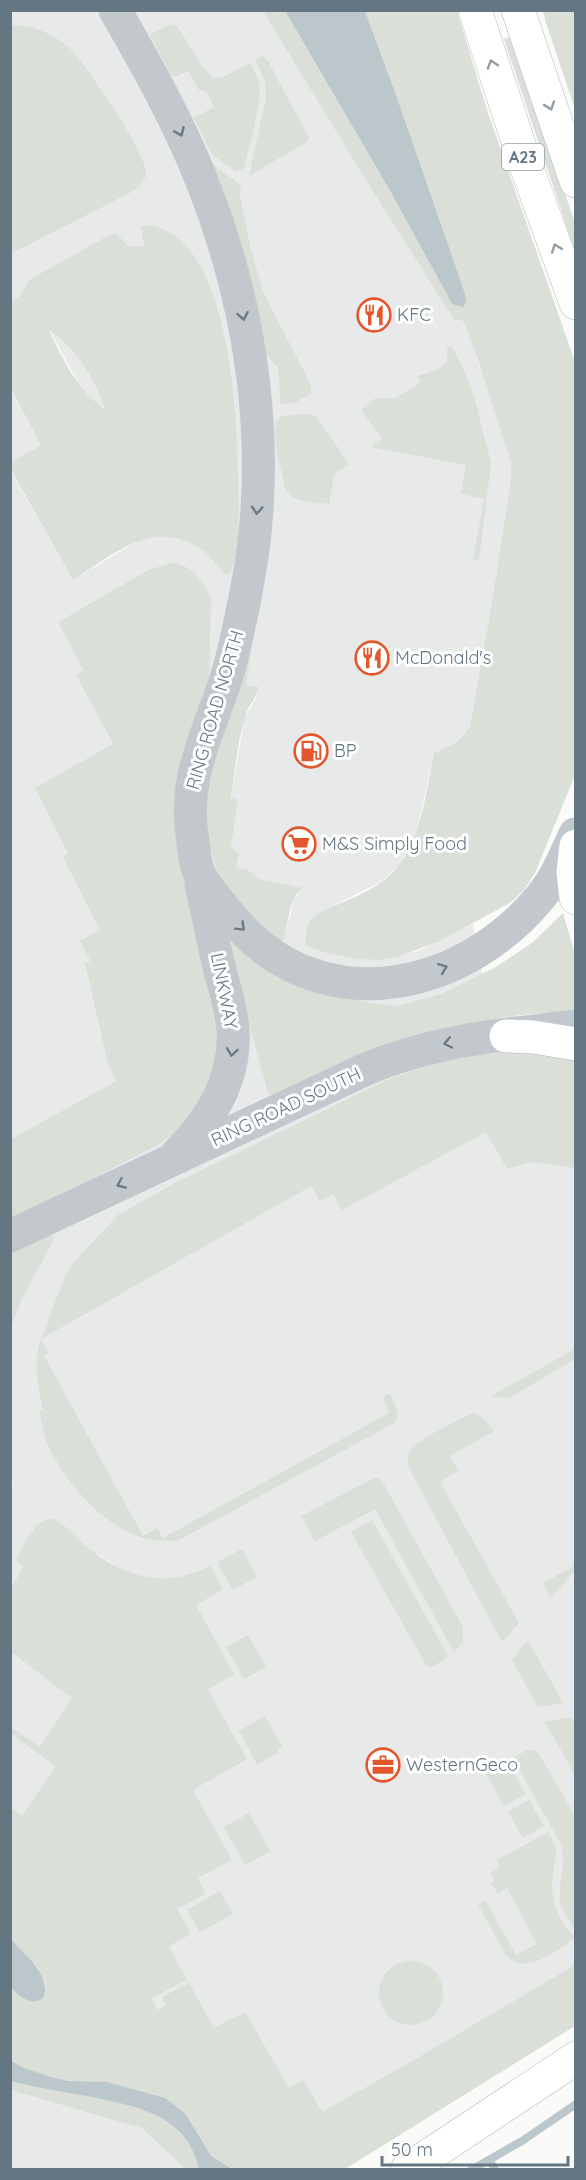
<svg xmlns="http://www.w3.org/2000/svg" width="586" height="2180" font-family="Quicksand,sans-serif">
  <rect width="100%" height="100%" fill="#fafaf8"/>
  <path fill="#e8e9e9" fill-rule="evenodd" d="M11 11H263L378 198 456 321 461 319 464 323 496 411 511 462V479L494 589 470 727 457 742 434 753 418 825 412 843 399 865 382 881 317 914 306 946 342 957 380 960 418 951 473 924 500 1068 576 1079 575 2012 345 2169H11V1652L73 1698 65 1765 118 1567 91 1550 60 1523 33 1529 16 1560 25 1566 11 1588 10 1493 13 1486 10 1472 11 1191 139 1127 148 570 58 622 84 670 76 675 113 744 68 853 64 857 100 930 81 941 90 962 85 965 108 1065 116 1081 11 1139 10 470 73 580 141 539 160 536 177 538 106 409 92 401 83 392 40 312 19 298 11 302V254L130 193 144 181 146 176V170L140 154 99 85 75 54 52 35 23 26H11ZM250 652 246 685 259 687 256 698 244 719 231 799 238 800 231 847 236 867 247 869 259 879 302 888 294 901 283 942 224 881 213 856Z
    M10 390 41 445 11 463H10Z"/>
  <path fill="#dadfd7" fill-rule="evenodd" d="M263 11H285L389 189 449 298 466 301 395 92 365 11H457L487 110 575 362V775L535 873 524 890 510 903 440 941 397 957 380 960 355 959 330 954 306 946C306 932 305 924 317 914 339 902 364 896 384 880 421 852 425 795 434 753L457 742 470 727 494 589 511 479V462L508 453 479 363 464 323 461 319 455 321 364 177Z
    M543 11H575V109L546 23Z
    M170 24 177 26 203 67 213 78 223 77 250 63C254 70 258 77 259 84 262 104 249 147 244 168L236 172 212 154 194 118 214 107 207 92 199 90 188 71 175 77 171 75 150 35Z
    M15 25C34 26 51 33 66 45 83 58 146 152 146 172 147 182 137 188 130 193L11 254 10 26Z
    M511 37 575 223V252L504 39Z
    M263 56 268 61 309 138 305 143 249 176 266 98 265 81 255 60Z
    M206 160 241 185 240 195 251 250 263 292 311 385V393L295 403 281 404 278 368 260 347Z
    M150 225C230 238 237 414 238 476 239 507 241 542 231 572L226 575C217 566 210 555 200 548 151 518 113 555 73 580L11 470 10 463 41 445 11 390V302L21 295 29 280 104 238 116 233 128 246H144L141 226ZM49 330C76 347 95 379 105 409 78 392 62 358 49 330Z
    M452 346 466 374 475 400 491 463 479 560 473 559 484 499 461 494 466 465 371 447 382 438 361 410 376 398H396L421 382 417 376C433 371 451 369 447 348Z
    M305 414 316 416 349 464 334 475 329 504C315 502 290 503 285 487 283 474 266 424 281 417 287 414 298 415 305 414Z
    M172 563C192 565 204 581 211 599L209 677 207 693 183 752 177 785 221 1021 217 1079 178 1132 161 1143 11 1222V1139L116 1081 108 1065 85 964 90 961 80 941 100 930 63 857 68 853 35 788 113 744 76 675 83 670 58 622 148 570Z
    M249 652H251L246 685 259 687C256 698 248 706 245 717 237 743 235 772 231 798L238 800 231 847 239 854 236 867 247 869 259 879 303 888C289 897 288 926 283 942L275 941C261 926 244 910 231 894 178 821 225 727 249 652Z
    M563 913 575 954V1012C514 1011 463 1025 405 1043 359 1057 315 1072 273 1095L268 1093 231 956V944L234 943 309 990 371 1003 399 1006 441 994 496 967 533 942Z
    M505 1051 575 1052V1168L532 1162 507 1169 486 1132 342 1210 333 1194 320 1201 311 1186 41 1339 48 1353 44 1356 143 1536 157 1528 163 1538 389 1413 384 1400 385 1395 390 1394C394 1404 402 1414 394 1423L181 1539C126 1553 70 1492 49 1447 44 1436 42 1423 39 1411L43 1410C38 1386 33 1363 41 1339L66 1274 76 1260 118 1215 175 1183 385 1081C425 1065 462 1055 505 1051Z
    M48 1233 53 1237 51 1245 22 1298 11 1328V1251Z
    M575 1349V1359L509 1398 491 1396Z
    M474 1413 483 1418 494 1431 450 1456 458 1471 440 1482 519 1623 502 1642 409 1468C408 1462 407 1454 411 1449 418 1440 462 1417 474 1413Z
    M376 1477 382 1481 463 1627V1642L454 1652 375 1509 315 1541 301 1516Z
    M51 1519C64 1522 73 1535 84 1544 122 1577 164 1590 210 1566L223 1589 196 1605 234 1674 208 1690 247 1759 193 1790 232 1860 198 1878 205 1894 177 1909 191 1934 169 1946 187 1980 152 1998 157 2010 166 2005 162 1997 189 1983 214 2028 245 2012 289 2088 303 2080 322 2112 402 2067 575 1965V2026L345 2169H232L211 2156 185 2113 175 2105 107 2082 68 2081 33 2072 11 2061 10 1988 22 1997 47 1985 39 1969 11 1939 10 1823 13 1818 11 1816V1808L22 1816 56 1766 11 1734V1727L40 1747 72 1698 11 1652V1588L24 1566 16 1560C24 1545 32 1521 51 1519Z
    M372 1520 448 1656 433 1667 427 1666 425 1663 351 1532Z
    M242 1549 257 1577 233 1590 217 1562Z
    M574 1566 575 1571 550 1598 543 1583Z
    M248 1635 266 1667 244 1679 226 1647Z
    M528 1640 563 1703 538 1707 512 1660Z
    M265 1716 282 1746 278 1749 279 1752 257 1765 239 1731Z
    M571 1717 575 1724V1775L545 1722Z
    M527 1750 535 1751 539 1754 575 1816V1928C546 1897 569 1877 561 1844L513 1758Z
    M507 1762 526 1794 504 1806 486 1774Z
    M529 1800 544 1826 523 1838 508 1812Z
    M249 1813 270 1851 245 1865 224 1827Z
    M548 1832C551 1837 555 1843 556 1849 557 1857 554 1865 553 1873 550 1899 556 1918 575 1937 558 1951 524 1977 506 1955L478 1904 485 1900 516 1955 537 1944 507 1888 498 1893 491 1883 494 1881 490 1873 500 1867 497 1860Z
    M220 1891 233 1914 200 1932 187 1910Z
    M379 1993a32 32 0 1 1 64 0a32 32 0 1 1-64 0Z
    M11 2081C39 2088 68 2092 97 2098 142 2107 187 2117 199 2169H186L142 2128 11 2090Z"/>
  <path fill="#bbc7cb" d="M285 11H365L395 92 465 294 466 301 463 307 452 304 449 298 389 189Z
    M11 1939C20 1950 32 1959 39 1971 46 1981 51 2004 30 2001 23 1999 16 1993 11 1988Z
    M11 2061 24 2068 51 2077 68 2081 107 2082 165 2098 185 2113 211 2156 232 2169H199C187 2115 139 2107 92 2097 65 2092 37 2088 11 2081Z"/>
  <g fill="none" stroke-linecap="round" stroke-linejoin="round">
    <path stroke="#bbc7cb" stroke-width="8" d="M492 2164 495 2170
      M471 2170 522 2141 576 2104"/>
    <g stroke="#b5babe" stroke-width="34">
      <path id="major" d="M407 2170 576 2058"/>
    </g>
    <g stroke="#b4b9bd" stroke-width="34">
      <path id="highway" d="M475 10 526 166 576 303
        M518 10 576 181
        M576 846 573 872 576 898
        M506 1036 533 1037 576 1044"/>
    </g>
    <path stroke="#c3c8cc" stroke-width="33" d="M115 10C147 66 180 124 203 184 253 311 273 452 247 587 241 618 235 651 225 682 206 739 182 780 193 843 194 851 195 862 198 870 204 886 232 918 244 931 333 1021 468 987 542 895 557 877 565 855 575 834
      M178 1153C211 1120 236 1078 233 1030 232 1009 224 987 219 967 213 940 207 912 201 885
      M10 1236 364 1070C432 1041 502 1034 576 1026"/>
    <use href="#major" stroke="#fff" stroke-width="33"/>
    <use href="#highway" stroke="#fff" stroke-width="33"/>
  </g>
  <defs><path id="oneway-chevron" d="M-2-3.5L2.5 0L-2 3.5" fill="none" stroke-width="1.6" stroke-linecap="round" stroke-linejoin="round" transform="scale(1.5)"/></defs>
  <g stroke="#939fa8">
    <use href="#oneway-chevron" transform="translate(492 64) rotate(-108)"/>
    <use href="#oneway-chevron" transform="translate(550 106) rotate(71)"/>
    <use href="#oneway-chevron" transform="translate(556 248) rotate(-110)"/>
  </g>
  <g stroke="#6a7a87">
    <use href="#oneway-chevron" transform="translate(180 132) rotate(66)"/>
    <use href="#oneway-chevron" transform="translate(243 316) rotate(80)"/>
    <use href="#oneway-chevron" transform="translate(257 510) rotate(94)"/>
    <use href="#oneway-chevron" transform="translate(241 927) rotate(45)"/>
    <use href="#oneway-chevron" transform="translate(443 968) rotate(-21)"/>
    <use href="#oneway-chevron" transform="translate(448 1043) rotate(168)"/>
    <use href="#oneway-chevron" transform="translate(232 1052) rotate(98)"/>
    <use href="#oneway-chevron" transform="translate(121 1184) rotate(156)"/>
  </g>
  <defs>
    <g id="restaurant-ring" transform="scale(1.725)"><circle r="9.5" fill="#fff" stroke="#e4572e" stroke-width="1.5"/><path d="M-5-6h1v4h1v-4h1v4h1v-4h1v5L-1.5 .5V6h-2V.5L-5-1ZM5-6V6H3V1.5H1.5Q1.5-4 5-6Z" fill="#e4572e"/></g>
    <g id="fuel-ring" transform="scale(1.725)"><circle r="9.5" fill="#fff" stroke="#e4572e" stroke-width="1.5"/><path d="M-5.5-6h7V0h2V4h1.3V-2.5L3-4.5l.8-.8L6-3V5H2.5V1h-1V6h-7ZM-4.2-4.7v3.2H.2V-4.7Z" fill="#e4572e"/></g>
    <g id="supermarket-ring" transform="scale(1.725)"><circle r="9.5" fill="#fff" stroke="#e4572e" stroke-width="1.5"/><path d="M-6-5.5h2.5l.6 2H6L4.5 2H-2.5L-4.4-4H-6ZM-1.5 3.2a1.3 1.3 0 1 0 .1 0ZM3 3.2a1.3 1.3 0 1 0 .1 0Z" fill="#e4572e"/></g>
    <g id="office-ring" transform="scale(1.725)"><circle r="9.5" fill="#fff" stroke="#e4572e" stroke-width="1.5"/><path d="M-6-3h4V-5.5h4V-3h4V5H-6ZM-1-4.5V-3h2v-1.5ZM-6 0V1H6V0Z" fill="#e4572e"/></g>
  </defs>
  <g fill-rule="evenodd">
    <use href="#restaurant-ring" x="374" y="315"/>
    <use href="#restaurant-ring" x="372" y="658"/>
    <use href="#fuel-ring" x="311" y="751"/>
    <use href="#supermarket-ring" x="299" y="844"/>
    <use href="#office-ring" x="383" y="1765"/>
  </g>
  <g text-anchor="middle" stroke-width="6" stroke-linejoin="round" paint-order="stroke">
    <rect fill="#fff" stroke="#939fa8" stroke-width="1.5" x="502" y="144" width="42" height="26" rx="4.5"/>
    <g font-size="16" font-weight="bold" fill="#657683">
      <text x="523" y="163">A23</text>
    </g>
    <g font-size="18" fill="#657683" stroke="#fff" text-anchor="start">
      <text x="397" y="321">KFC</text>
      <text x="395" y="664">McDonald's</text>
      <text x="334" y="757">BP</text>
      <text x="322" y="850">M&amp;S Simply Food</text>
      <text x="406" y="1771">WesternGeco</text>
    </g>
    <g font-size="18" fill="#657683" stroke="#fff">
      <text transform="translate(215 710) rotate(-74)" y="6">RING ROAD NORTH</text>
      <text transform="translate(224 991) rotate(79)" y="6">LINKWAY</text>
      <text transform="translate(286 1107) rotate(-25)" y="6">RING ROAD SOUTH</text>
    </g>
  </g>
  <rect width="586" height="2180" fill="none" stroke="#657683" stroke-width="24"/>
  <path d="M382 2156v9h186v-9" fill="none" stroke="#657683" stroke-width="3"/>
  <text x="391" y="2156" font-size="18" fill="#657683" stroke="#ffffff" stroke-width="4.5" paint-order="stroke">50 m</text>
</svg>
